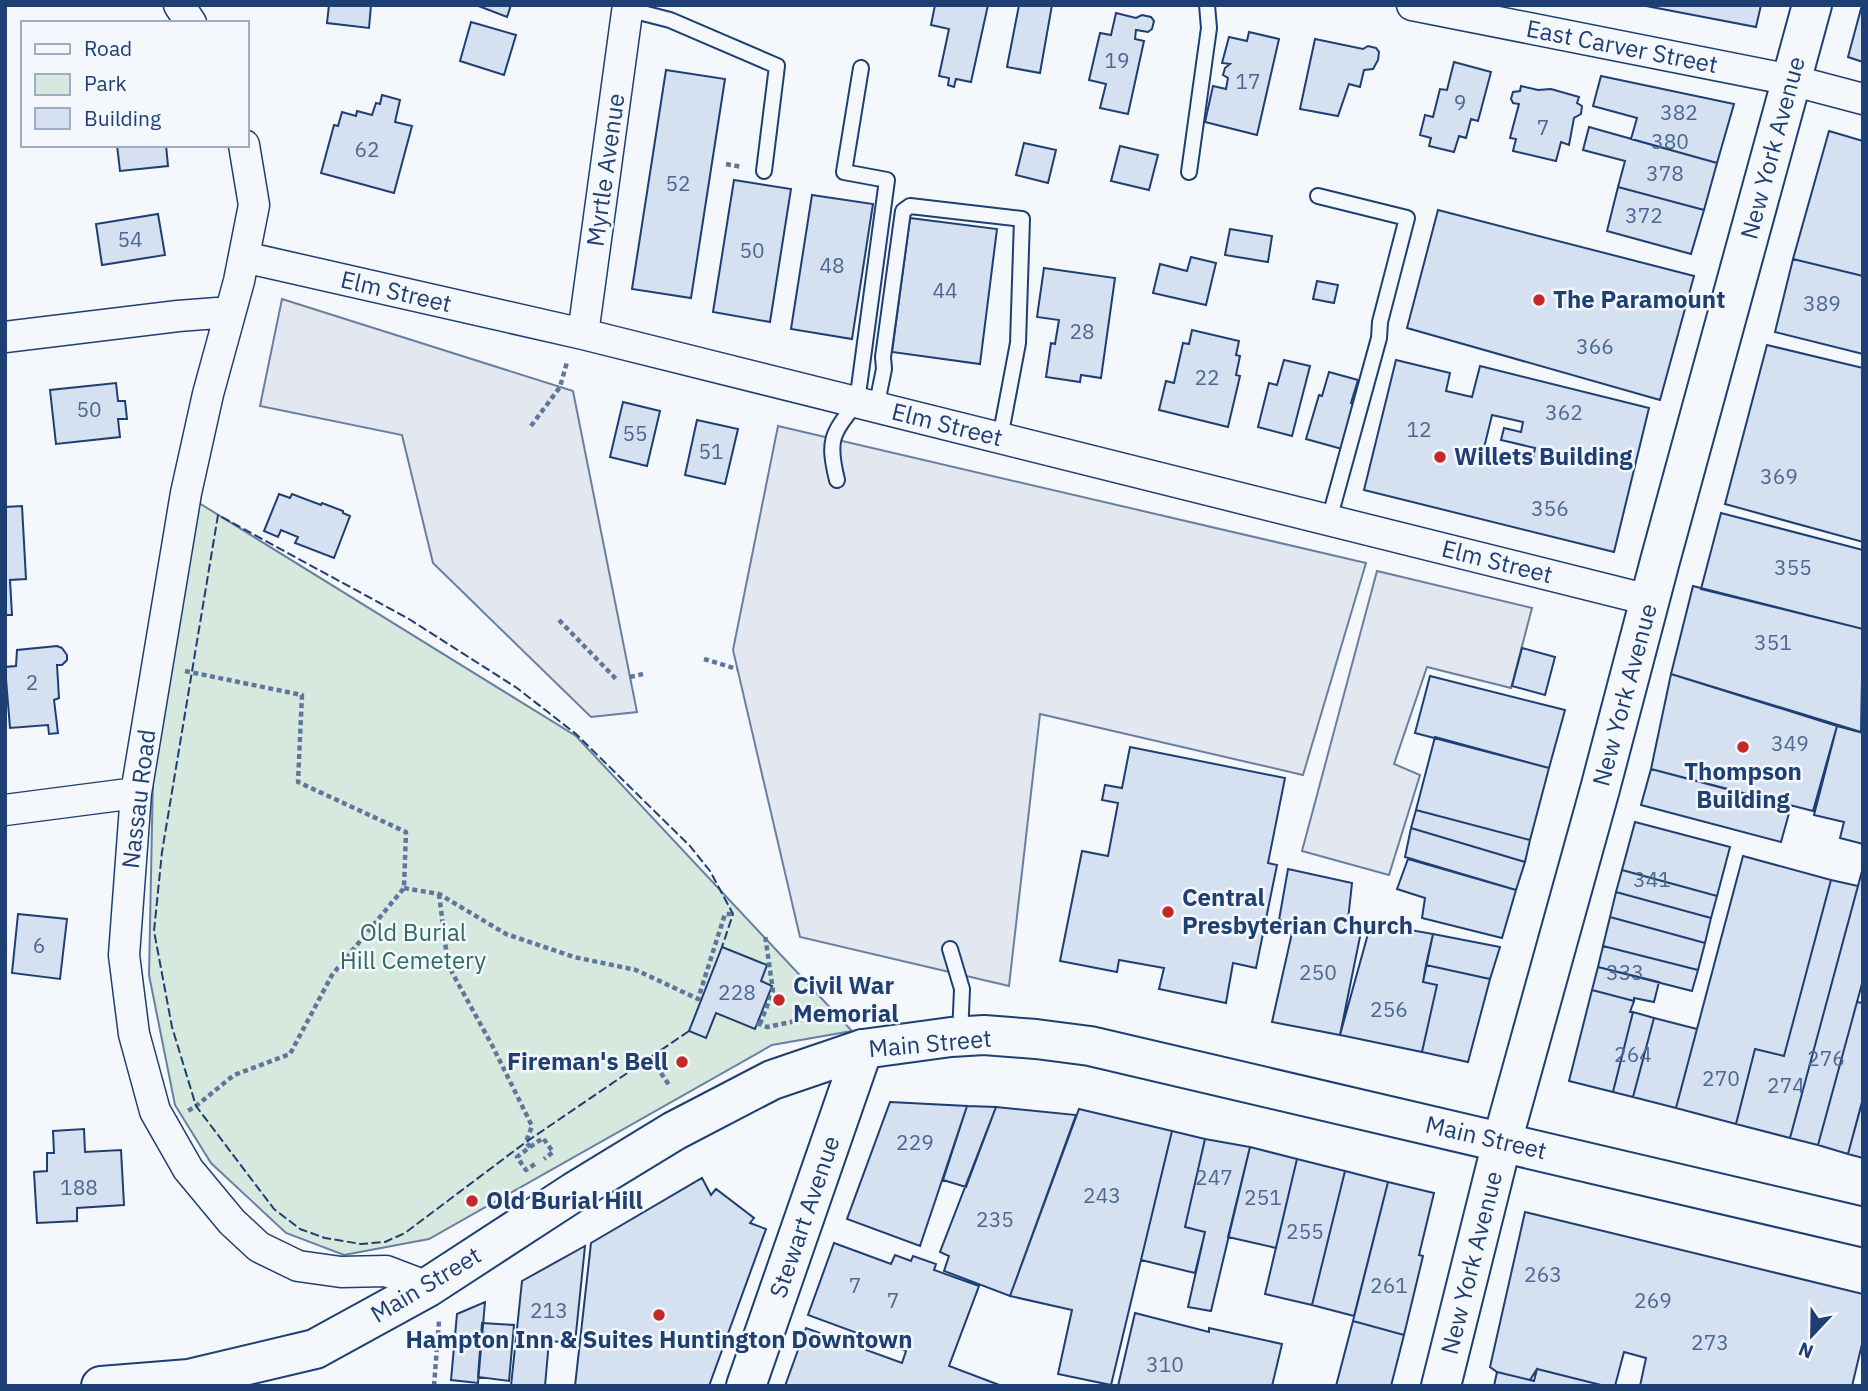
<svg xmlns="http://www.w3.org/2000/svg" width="1868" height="1391" font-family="'IBM Plex Sans',sans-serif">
  <rect width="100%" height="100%" fill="#f4f7fb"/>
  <path fill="#d7e8df" stroke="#687fa3" stroke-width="2" d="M199 503 576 736 852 1031 772 1045 429 1239 344 1255 286 1233 211 1163 175 1105 149 975 153 775Z"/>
  <path fill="#e3e8f0" stroke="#687fa3" stroke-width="2" d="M282 299 573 391 637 712 591 717 433 563 402 435 260 406Z
    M778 426 1366 563 1303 775 1040 714 1009 986 800 937 733 650Z
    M1377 571 1532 608 1511 688 1427 667 1394 764 1420 775 1389 875 1302 851Z"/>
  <path fill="#d5e0f0" stroke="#1d3f73" stroke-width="2" fill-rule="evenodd" d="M329 5H371L369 28 327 23Z
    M476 5H511L507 17Z
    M935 5H988L971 82 956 79 954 87 948 85 949 78 939 76 949 29 931 25Z
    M1019 5H1052L1040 73 1007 67Z
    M1641 5H1761L1756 27Z
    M1862 5H1863V62L1848 57Z
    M1116 13 1136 18 1142 15 1151 17 1154 21 1152 29 1148 32 1136 30 1135 39 1144 41 1128 114 1100 108 1106 84 1089 80 1100 33 1111 35Z
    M471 22 516 35 504 75 460 61Z
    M1249 32 1279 39 1257 135 1205 122 1213 86 1226 89 1228 78 1223 75 1225 68 1230 64 1222 63 1229 37 1247 41Z
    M1315 39 1363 49 1368 46 1376 48 1379 52 1378 60 1373 69 1364 70 1360 87 1349 84 1338 116 1300 109Z
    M1454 62 1491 72 1478 121 1471 119 1466 138 1459 136 1454 152 1429 146 1431 138 1420 135 1425 115 1433 117 1440 89 1447 90Z
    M666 70 725 79 691 298 632 289Z
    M1601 76 1734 104 1717 163 1631 139 1637 118 1593 106Z
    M1521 86 1538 90 1551 89 1579 97 1577 103 1582 106 1581 114 1574 118 1569 145 1561 142 1556 161 1513 151 1516 139 1510 138 1519 104 1513 103 1511 99 1513 92 1520 91Z
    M382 95 400 100 395 122 412 126 394 193 321 173 334 125 338 126 342 112 356 116 357 111 372 115 376 103 380 104Z
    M1589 127 1717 163 1704 210 1618 187 1625 161 1583 150Z
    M1829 131 1863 141V276L1793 259Z
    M1024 143 1056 150 1048 183 1016 175Z
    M117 145H166L168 166 120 171Z
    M1120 146 1158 155 1149 190 1111 181Z
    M734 180 791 189 770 322 713 312Z
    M1618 187 1704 210 1691 254 1607 231Z
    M812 195 873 204 852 339 791 329Z
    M1438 210 1694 276 1660 400 1407 328Z
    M158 214 165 255 102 265 96 224Z
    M910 218 997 229 980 364 892 352Z
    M1230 229 1272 236 1268 262 1225 255Z
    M1191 257 1216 263 1206 305 1153 293 1160 264 1187 271Z
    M1793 259 1863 276V354L1775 332Z
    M1044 268 1115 278 1101 378 1081 375 1080 382 1046 377 1051 343 1055 344 1059 320 1037 317Z
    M1317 281 1338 285 1334 303 1313 299Z
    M1192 330 1239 341 1236 355 1240 356 1236 375 1240 376 1228 427 1159 410 1166 381 1174 383 1183 343 1189 344Z
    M1767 345 1863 368V542L1725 504Z
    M1284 360 1310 366 1292 436 1258 427 1269 383 1277 385Z
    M1396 360 1450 373 1446 391 1472 397 1480 366 1649 408 1614 552 1364 490ZM1492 415 1523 422 1521 432 1504 428 1501 440 1535 448 1532 463 1483 452Z
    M1329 372 1358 380 1351 403 1355 404 1342 449 1306 439 1319 395 1322 396Z
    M116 383 118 401H125L127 419H118L120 437 56 444 50 390Z
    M623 402 660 411 647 466 610 457Z
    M697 420 738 429 725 484 685 475Z
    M279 494 290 498 292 494 321 505 322 503 343 511V513L350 516 334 558 295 543 298 537 281 530 278 537 264 531Z
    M22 506 26 579 10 580 12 615H5V507Z
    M1721 513 1863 550V629L1701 589Z
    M1693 586 1863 629 1861 732 1671 674Z
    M57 646 62 648 67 655V660L62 665H57L59 698 54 700 58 733 49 734 48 725 10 728 5 667 16 666 17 650Z
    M1522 648 1555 657 1545 695 1512 686Z
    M1671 674 1837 726 1813 811 1651 769Z
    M1430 676 1565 710 1549 768 1415 733Z
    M1837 726 1863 733V844L1840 838 1844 822 1814 815Z
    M1435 737 1549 768 1530 840 1416 810Z
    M1130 747 1285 778 1268 863 1277 865 1256 968 1233 963 1226 1003 1159 989 1164 968 1119 960 1117 972 1060 961 1082 851 1108 856 1118 803 1102 800 1105 785 1122 788Z
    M1651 769 1791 806 1781 842 1641 805Z
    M1416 810 1530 840 1525 862 1411 828Z
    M1635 822 1730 847 1717 896 1622 870Z
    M1411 828 1525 862 1516 890 1405 857Z
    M1743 856 1831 880 1784 1056 1755 1049 1736 1124 1676 1108Z
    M1408 859 1516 890 1502 938 1422 918 1425 898 1397 889Z
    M1288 869 1352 883 1348 920 1363 922 1340 1035 1272 1022 1294 924 1279 920Z
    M1622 870 1717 896 1711 918 1616 892Z
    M1862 871 1863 980 1818 1145 1790 1138Z
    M1831 880 1858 886 1790 1138 1736 1124 1755 1049 1784 1056Z
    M1616 892 1711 918 1705 943 1610 917Z
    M18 914 67 919 60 979 12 973Z
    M1610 917 1705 943 1698 970 1603 946Z
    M1371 923 1433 934 1423 982 1437 985 1422 1052 1340 1035Z
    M1433 934 1500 947 1490 979 1426 965Z
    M1603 946 1698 970 1692 991 1598 967Z
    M722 947 767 965 761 981 772 986 755 1029 716 1013 706 1038 689 1031Z
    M1426 965 1490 979 1468 1062 1422 1052 1437 985 1423 982Z
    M1598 967 1659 982 1654 1002 1634 998V1001L1592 990Z
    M1592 990 1634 1001 1630 1012H1633L1613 1092 1569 1081Z
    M1857 1002 1863 1003V1098L1848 1154 1818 1145Z
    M1633 1012 1654 1018 1633 1097 1613 1092Z
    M1654 1018 1697 1029 1676 1108 1633 1097Z
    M1863 1099V1158L1848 1154Z
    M890 1102 967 1106 920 1246 847 1219Z
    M967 1106 996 1107 966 1187 943 1180Z
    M996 1107 1076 1115 1010 1296 944 1271 949 1256 940 1252Z
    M1079 1109 1172 1131 1111 1385 1058 1374 1072 1310 1010 1296Z
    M84 1129 85 1152 121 1150 124 1205 77 1208V1221L37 1223 34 1172 47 1171V1153H54L53 1131Z
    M1172 1131 1205 1139 1185 1227 1205 1232 1195 1273 1141 1260Z
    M1205 1139 1250 1147 1211 1311 1188 1307 1205 1232 1185 1227Z
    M1250 1147 1297 1159 1276 1248 1228 1237Z
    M1297 1159 1345 1171 1312 1305 1265 1294Z
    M1345 1171 1388 1182 1354 1316 1312 1305Z
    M702 1178 711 1195 716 1189 754 1218 750 1223 766 1229 709 1386H575L591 1243Z
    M1388 1182 1434 1193 1419 1255 1423 1256 1404 1335 1353 1321Z
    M1525 1212 1863 1294V1340L1852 1386H1640L1646 1358 1624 1352 1615 1386H1605L1537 1369 1530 1380 1497 1372 1490 1367Z
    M834 1243 891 1264 895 1255 911 1261 913 1256 936 1264 934 1270 979 1286 949 1366 1002 1386H785L806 1328 902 1363 906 1351 808 1315Z
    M585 1246 575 1343 549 1341 545 1386H511L522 1281Z
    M485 1302 478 1383 451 1380 457 1314Z
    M1135 1313 1209 1332V1328L1282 1344 1272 1386H1118Z
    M1353 1321 1404 1335 1391 1386H1336Z
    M482 1323 514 1325 509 1381 478 1377Z
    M1537 1369 1605 1386H1494L1497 1372 1534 1381Z"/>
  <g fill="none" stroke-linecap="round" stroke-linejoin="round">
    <g stroke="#1d3f73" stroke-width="18">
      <path id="lane" d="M627 9 670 20 777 66 764 171
        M1189 172 1209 28 1207 5
        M1318 196 1407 218 1380 322 1379 338 1329 520
        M876 408 884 369 883 357 903 211 910 206 1022 219 1018 343 1000 438
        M837 480C827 439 832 434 857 402L887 180 844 172 861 68
        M950 949 962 989 960 1036"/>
    </g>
    <g stroke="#1d3f73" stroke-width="33">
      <path id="street" d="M179 5 191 23
        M1412 5 1791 80 1863 99
        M244 145 254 205 239 281 208 394 186 493 136 793 124 955 134 1034 155 1111 188 1169 232 1222 259 1247 298 1266 341 1272 386 1271 428 1287
        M244 257 583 334 1649 600
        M583 334 628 5
        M5 337 178 316 230 312
        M5 810 136 793"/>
    </g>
    <g stroke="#1d3f73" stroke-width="42">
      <path id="secondary" d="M746 1386 863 1049"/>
    </g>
    <g stroke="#1d3f73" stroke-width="42">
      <path id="primary" d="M101 1386 189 1379 315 1349 428 1287 574 1192 674 1131 772 1080 863 1049 951 1037 984 1035 1036 1039 1090 1046 1863 1227
        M1441 1386 1502 1142 1600 789 1660 561 1812 5"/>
    </g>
    <path stroke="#5e769c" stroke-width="4.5" stroke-dasharray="5 3.5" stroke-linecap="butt" d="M726 164 742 167
      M531 426 560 387 567 362
      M559 620 617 680
      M704 659 737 669
      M185 671 302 695 298 782 406 832 404 888 332 975 290 1054 234 1075 196 1106 188 1111
      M630 677 643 674
      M404 888 439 894 506 934 574 957 636 970 698 999 725 914H733
      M439 894 448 965 493 1047 532 1126 526 1142 530 1147 517 1157 526 1170 535 1164
      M757 1023 767 1027 810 1018 824 1019
      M760 1024 773 991 765 935
      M661 1073 669 1085
      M530 1147 543 1138 553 1152 544 1159
      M434 1386 439 1321"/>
    <use href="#lane" stroke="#f4f7fb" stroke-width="14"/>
    <use href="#street" stroke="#f4f7fb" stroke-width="30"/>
    <use href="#secondary" stroke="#f4f7fb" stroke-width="38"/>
    <use href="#primary" stroke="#f4f7fb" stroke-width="38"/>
    <path stroke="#1d3f73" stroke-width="2" stroke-dasharray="9 3.5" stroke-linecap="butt" d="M689 1031 526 1142 405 1233 385 1242 361 1244 325 1238 300 1229 274 1209 196 1106 172 1027 154 931 162 852 218 515 409 619 517 688 576 734 690 846 710 871 733 914 722 947"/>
  </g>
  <g fill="#c62828" stroke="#f4f7fb" stroke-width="2.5">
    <circle cx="1539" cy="300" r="7"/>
    <circle cx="1440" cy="457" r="7"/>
    <circle cx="1743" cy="747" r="7"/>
    <circle cx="1168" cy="912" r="7"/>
    <circle cx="779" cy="1000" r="7"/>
    <circle cx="682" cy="1062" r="7"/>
    <circle cx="472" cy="1201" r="7"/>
    <circle cx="659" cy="1315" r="7"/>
  </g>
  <g text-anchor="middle" stroke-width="5" stroke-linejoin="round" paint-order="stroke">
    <g font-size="21" fill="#4b6792">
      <text x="1117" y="68">19</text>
      <text x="1248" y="89">17</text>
      <text x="1460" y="110">9</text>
      <text x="1679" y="120">382</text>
      <text x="1543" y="135">7</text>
      <text x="1670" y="149">380</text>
      <text x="367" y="157">62</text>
      <text x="1665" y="181">378</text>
      <text x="678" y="191">52</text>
      <text x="1644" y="223">372</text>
      <text x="130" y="247">54</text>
      <text x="752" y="258">50</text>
      <text x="832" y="273">48</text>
      <text x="945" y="298">44</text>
      <text x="1822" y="311">389</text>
      <text x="1082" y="339">28</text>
      <text x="1595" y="354">366</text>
      <text x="1207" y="385">22</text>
      <text x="89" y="417">50</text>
      <text x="1564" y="420">362</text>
      <text x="1419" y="437">12</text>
      <text x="635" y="441">55</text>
      <text x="711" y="459">51</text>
      <text x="1779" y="484">369</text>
      <text x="1550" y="516">356</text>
      <text x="1793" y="575">355</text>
      <text x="1773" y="650">351</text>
      <text x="32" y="690">2</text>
      <text x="1790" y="751">349</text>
      <text x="1652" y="887">341</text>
      <text x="39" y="953">6</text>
      <text x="1318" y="980">250</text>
      <text x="1625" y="980">333</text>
      <text x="737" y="1000">228</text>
      <text x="1389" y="1017">256</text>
      <text x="1633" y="1062">264</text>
      <text x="1826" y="1066">276</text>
      <text x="1721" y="1086">270</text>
      <text x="1786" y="1093">274</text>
      <text x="915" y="1150">229</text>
      <text x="1214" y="1185">247</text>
      <text x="79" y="1195">188</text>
      <text x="1102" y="1203">243</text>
      <text x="1263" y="1205">251</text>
      <text x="995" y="1227">235</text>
      <text x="1305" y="1239">255</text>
      <text x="1543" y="1282">263</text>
      <text x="855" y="1293">7</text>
      <text x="1389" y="1293">261</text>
      <text x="893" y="1308">7</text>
      <text x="1653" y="1308">269</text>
      <text x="549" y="1318">213</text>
      <text x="1710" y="1350">273</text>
      <text x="1165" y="1372">310</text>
    </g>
    <g font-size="24" fill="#1d3f73" stroke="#f4f7fb">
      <text transform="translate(1622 47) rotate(11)" y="8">East Carver Street</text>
      <text transform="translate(1773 148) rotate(-75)" y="8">New York Avenue</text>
      <text transform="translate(606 170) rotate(-82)" y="8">Myrtle Avenue</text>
      <text transform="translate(396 292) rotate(13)" y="8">Elm Street</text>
      <text transform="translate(947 425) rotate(14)" y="8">Elm Street</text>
      <text transform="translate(1497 562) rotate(14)" y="8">Elm Street</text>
      <text transform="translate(1625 695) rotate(-75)" y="8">New York Avenue</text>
      <text transform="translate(139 799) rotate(-83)" y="8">Nassau Road</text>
      <text transform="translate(930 1044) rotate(-5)" y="8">Main Street</text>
      <text transform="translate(1486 1138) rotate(13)" y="8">Main Street</text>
      <text transform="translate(805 1217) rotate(-71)" y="8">Stewart Avenue</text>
      <text transform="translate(1472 1263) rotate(-76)" y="8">New York Avenue</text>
      <text transform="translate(426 1285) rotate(-31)" y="8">Main Street</text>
    </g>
    <g font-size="24" font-weight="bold" fill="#1d3f73" stroke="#f4f7fb" text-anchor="start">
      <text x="1553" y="308">The Paramount</text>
      <text x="1454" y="465">Willets Building</text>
      <text x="1743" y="780" text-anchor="middle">Thompson<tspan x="1743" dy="28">Building</tspan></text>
      <text x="1182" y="906">Central<tspan x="1182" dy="28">Presbyterian Church</tspan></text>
      <text x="793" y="994">Civil War<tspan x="793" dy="28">Memorial</tspan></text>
      <text x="668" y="1070" text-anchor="end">Fireman's Bell</text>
      <text x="486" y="1209">Old Burial Hill</text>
      <text x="659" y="1348" text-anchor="middle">Hampton Inn &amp; Suites Huntington Downtown</text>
    </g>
    <g font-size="24" fill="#2c6c60" stroke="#f4f7fb">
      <text x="413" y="941">Old Burial<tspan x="413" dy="28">Hill Cemetery</tspan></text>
    </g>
  </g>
  <rect width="1868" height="1391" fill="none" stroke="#1d3f73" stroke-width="14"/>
  <rect x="21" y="21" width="228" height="126" fill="#f4f7fb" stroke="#9eadc5" stroke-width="2"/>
  <rect x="35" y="44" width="35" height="10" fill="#f4f7fb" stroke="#9eadc5" stroke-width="2"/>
  <text x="84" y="56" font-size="21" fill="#1d3f73">Road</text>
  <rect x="35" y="74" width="35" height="21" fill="#d7e8df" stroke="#9eadc5" stroke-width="2"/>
  <text x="84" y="91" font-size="21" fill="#1d3f73">Park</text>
  <rect x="35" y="108" width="35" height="21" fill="#d5e0f0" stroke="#9eadc5" stroke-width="2"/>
  <text x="84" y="126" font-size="21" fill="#1d3f73">Building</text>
  <g transform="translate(1812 1335) rotate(202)" stroke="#f4f7fb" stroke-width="5" paint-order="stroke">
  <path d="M0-5L12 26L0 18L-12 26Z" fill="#1d3f73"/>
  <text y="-10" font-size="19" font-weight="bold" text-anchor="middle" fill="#1d3f73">N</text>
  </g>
</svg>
